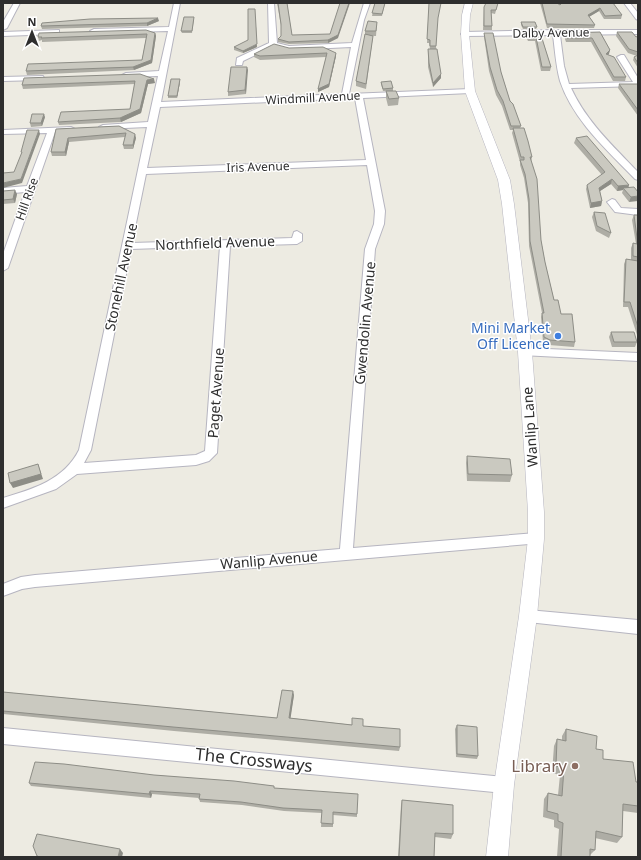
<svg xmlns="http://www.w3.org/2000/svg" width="641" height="860" font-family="'Noto Sans',sans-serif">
  <rect width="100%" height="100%" fill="#edebe2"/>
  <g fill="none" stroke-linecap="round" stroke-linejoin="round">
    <g stroke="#b6b5c0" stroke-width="2">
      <path id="minor" d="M14 3H20L7 28 3 30V22Z
        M174 3H180L161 102 342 94 351 47 289 50 274 46 243 61 242 65H236L237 58 269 43 268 3H274L277 43 289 46 352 43 364 3H370L364 20 349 94 470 89 474 91 470 93 363 98 385 211 384 224 375 249 353 548 536 533 541 535 543 539 541 543 35 587 22 589 3 596V584L21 577 35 575 340 549 365 249 374 224 375 211 367 165 146 174 132 243 292 238 294 232 297 231 302 234V241L297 244 230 246 217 453 209 461 196 465 77 474 56 489 3 508V498C33 489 64 480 79 450L147 127 103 129 99 127 103 125 148 122 158 76 126 77 122 75 126 73 159 71 168 31 94 33 90 31 94 29 169 27ZM355 98 366 160 147 168 160 107ZM220 246 205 451 196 455 84 463 91 450 131 249Z
        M624 3H630L638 13V20L636 19Z
        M59 30V34H56L3 36V32Z
        M556 30H638V34L560 35 564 66 569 84 633 82 617 57 621 55H624L638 78V86L571 88C586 121 613 146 638 172V180L635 179C607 150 573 120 560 81 556 66 555 51 553 35L465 36 461 34 465 32Z
        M43 76 44 78 40 80 3 81V77Z
        M71 127 75 129 74 131 55 132 8 268 3 271V254L25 192 3 194V188L27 186 47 133 3 134V130Z
        M612 199 615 200 621 208 638 209V215L615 212 607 202Z
        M525 348 638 353V361L521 355 519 352Z
        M528 610 638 620V634L528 622 523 621 521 616 523 611Z
        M3 728 504 777 510 779 512 785 510 791 504 793 3 744Z"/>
    </g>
    <g stroke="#b6b5c0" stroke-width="1">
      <path id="tertiary" d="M465 3H473L470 15 469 34 475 91 510 180 514 204 532 352 544 512V539L537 616 514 785 508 857H486L494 785 519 616 528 539V512L518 352 502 204 498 180 465 91 461 34 462 15Z"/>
    </g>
    <use href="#minor" fill="#fff" fill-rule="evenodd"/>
    <use href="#tertiary" fill="#fff" fill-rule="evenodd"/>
  </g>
  <path fill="#aeada5" d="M246 3H256L247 4Z
    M277 3H287L292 35 338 38 328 43 289 44 278 42V39L281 36V26Z
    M375 3H385L382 16H372Z
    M429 3 437 20 436 49 441 78 433 87 428 67V49H430L429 43H427Z
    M498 3 495 14 491 13 492 26V30H483L484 7Z
    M540 3H557L560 5 613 3 622 15 621 19H604L599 11 589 17 595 25 594 28H547Z
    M194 17V19L192 33H182L181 31Z
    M159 21 147 26 42 29 41 26Z
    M377 22 376 36H373L366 89 356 86V81L365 35V31Z
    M521 22 537 27 536 29H523L521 25Z
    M527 32H540L551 67 550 71H541L535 41H528L526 37Z
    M600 32 610 50 608 55 626 77 625 81H613L591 42H566L564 36V33Z
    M617 32 636 37 638 36V68L633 60 634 57 637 56 628 53 616 36Z
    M155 33 156 36 152 63 134 70 27 75 26 71 142 60 146 38 42 42V40L39 41 38 37Z
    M484 33 501 72 510 101 521 126 520 128 532 157 531 162 541 240 545 262 554 300 575 342 574 347 549 345 543 342 541 317 542 313 529 246 528 203 524 178 520 165V162L512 133 513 130H510L502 106 496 95 489 71 484 37Z
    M234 47H257L243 53 234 50Z
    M289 48 336 53V56L329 87 318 92 326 57 260 60 254 57V54Z
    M247 67 246 94 228 96V92Z
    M140 74 155 83 148 84 141 113 121 122 59 125 58 122 130 109 135 84 23 89 22 85Z
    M180 82 177 98H168V96Z
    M381 82 393 88V91H383L381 84Z
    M619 84H638V116L618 88Z
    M386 91 399 98 398 105 388 106 386 98Z
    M45 117 42 126 31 127 30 123Z
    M119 126 136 138 133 149H124L123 145 125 137 69 142 66 156H52L51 152 56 129Z
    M576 138 629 187 638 192 629 202 622 193 623 190 617 191 611 184 600 191 602 201 601 206 590 208 586 189 587 185 602 175 574 143Z
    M3 191 17 194 15 203 3 204Z
    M594 212 611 233 609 238 596 231 592 217Z
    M634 215H638V338L628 307H623L624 264 626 259 631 260V248L633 243 636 244 632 220Z
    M611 332 637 342 635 347H612L609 337Z
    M467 456 512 475 510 482 467 481 466 463Z
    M3 692 277 718 294 695 290 718 363 726 400 747 399 751 174 731 3 714Z
    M457 725 478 756 477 759 456 757 455 729Z
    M566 729 596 749 603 759 636 782H638V813L623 811 622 837 617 843 595 838V850L590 855V857H557L559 829 554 827V820L543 817 544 799 548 793 558 795 560 775 552 773 554 746 557 739 562 740V736Z
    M154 775 274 786V788L357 814V817L333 815V827H321L322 813 284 811 242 805 200 802 199 798 152 794 151 798 31 786 29 783Z
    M402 800 453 834 451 839 435 837 434 857H398L401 805Z"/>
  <path fill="#8d8d86" d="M349 3H350L338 38 328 43V40Z
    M600 8 599 11 587 18 588 15Z
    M255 9 257 47 243 53V51L257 44Z
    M158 18 159 21 147 26V23Z
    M155 33 156 36 152 63 134 70 133 67 151 60Z
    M610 50 609 54 605 58 606 54Z
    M336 53V56L329 87 318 92V89Z
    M247 67 248 70 246 94 245 90Z
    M441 74V78L433 87V83Z
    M154 79 155 83 148 84 141 113 121 122 120 118 140 109 147 80Z
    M180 79V82L177 98V96Z
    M44 114 45 117 42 126 41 123Z
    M39 130 40 134 22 183 3 188V183L21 179Z
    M135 134 136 138 133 149V145Z
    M68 138 69 142 66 156 65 152Z
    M612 179 611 184 597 193 599 188Z
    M629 185 628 189 623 188V190L617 191 618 186Z
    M15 190 17 194 15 203 13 199Z
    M638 196V201L629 202 631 197Z
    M602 201 601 206 590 208 591 203Z
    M38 464 43 479 13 488 10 483Z
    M293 691 294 695 290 722 289 718Z
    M150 791 152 794 151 798 149 794Z
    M120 849 123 853 122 857H118Z"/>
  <path fill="#cac9c0" stroke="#8d8d86" d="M278 3H287L292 35 330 34 340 3H349L338 35 328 40 289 42 278 39 281 36V24Z
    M375 3H385L382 14 372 13Z
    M429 3H441L438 18 436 46H430V40L427 39Z
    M486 3H498L496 10H491L492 26H484V7Z
    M542 3H557L560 5 562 3H613L622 15 605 16 600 8 588 15 595 25 547 24Z
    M248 9H255L257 44 243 51 234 47 248 40Z
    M184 17H194L192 31H181Z
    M158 18 147 23 41 26 42 23 90 19Z
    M368 21 377 22 376 31H365Z
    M521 22H535L537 27H523Z
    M146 30 155 33 151 60 133 67 26 71 28 64 142 60 147 34 41 38 42 37H38L39 33Z
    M527 32H540L551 67H542L536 37H529Z
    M600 32 610 50 606 54 614 57 626 77H614L592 38H567L564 33Z
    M617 32H632L636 37 638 36V52L629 49Z
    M484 33H493L501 72 510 101 513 104 521 126H511L503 101 497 90 490 67Z
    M365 34 373 36 366 84 356 81Z
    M274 44 289 48 323 47 336 53 329 84 318 89 327 53 260 56 254 54Z
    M428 49H437L441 74 433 83 429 63Z
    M638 55V63L634 57Z
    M231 67H247L245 90 228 92Z
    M140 74 154 79 147 80 140 109 120 118 58 122 61 112 130 109 135 81 22 85 24 78Z
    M171 79H180L177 96H168Z
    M391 81 393 88 383 89 381 82Z
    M619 84H638V110Z
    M386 91H396L399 98 389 99Z
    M32 114H44L41 123H30Z
    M119 126 135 134 133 145H123L126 133 68 138 65 152H51L56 129Z
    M513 128H524L528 141 532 157H530L537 179 541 240 545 262 554 300H558L561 314H572L575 342 550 340 544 337 542 313H544L530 241 529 199 525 174 520 160H524V157H521Z
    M27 130H39L21 179 3 183V173L14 172 22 152H21Z
    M587 136 629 185 618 186 612 179 599 188 602 201 591 203 587 185 605 172 576 138Z
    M634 187 638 192V196L631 197 623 188Z
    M15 190 13 199 3 200V191Z
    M594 212 605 213 611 233 597 226Z
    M634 215H638V257L633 256V243L637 244V238Z
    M626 259 638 261V327L630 302H624Z
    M611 332H634L637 342H614Z
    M467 456 510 459 512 475 468 474Z
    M38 464 41 474 10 483 8 473Z
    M282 690 293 691 289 718 352 725V718L363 719V726L400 729V747L173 727 3 711V692L277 718Z
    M457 725 477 727 478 756 457 754Z
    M566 729 597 736 596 749 603 750V759L633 762 636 782H638V806L623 804 622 837 596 831 595 850 590 849V857H561L563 823 558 821V814L547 811 548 793 562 796 564 768 556 766 557 739 566 741Z
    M35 762 64 764 154 775 234 781 274 786V788L358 794 357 814 333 812V824L321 823 322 810 283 808 241 802 199 799 200 794 150 791 149 794 29 783Z
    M402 800 453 805V834L435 833 434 857H399Z
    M37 834 120 849 118 857H40L37 856 33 846Z"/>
  <circle fill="#3f7fe0" stroke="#fff" stroke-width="1.5" cx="558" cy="336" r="4"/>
  <circle fill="#8d6e63" stroke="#fff" stroke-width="1.5" cx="575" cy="766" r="4"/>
  <g text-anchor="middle" stroke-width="3" stroke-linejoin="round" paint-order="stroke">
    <g font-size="12" fill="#2e2e2e" stroke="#fff">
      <text transform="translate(551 33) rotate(-1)" y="4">Dalby Avenue</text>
      <text transform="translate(313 98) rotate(-3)" y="4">Windmill Avenue</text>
      <text transform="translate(258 167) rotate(-2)" y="4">Iris Avenue</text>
      <text transform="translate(27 199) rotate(-70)" y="4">Hill Rise</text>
    </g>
    <g font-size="14" fill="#2e2e2e" stroke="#fff">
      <text transform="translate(215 243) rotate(-2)" y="5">Northfield Avenue</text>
      <text transform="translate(121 277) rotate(-78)" y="5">Stonehill Avenue</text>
      <text transform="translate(365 323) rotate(-85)" y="5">Gwendolin Avenue</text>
      <text transform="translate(216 393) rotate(-86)" y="5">Paget Avenue</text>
      <text transform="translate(530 427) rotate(-94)" y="5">Wanlip Lane</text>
      <text transform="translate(269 560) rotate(-5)" y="5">Wanlip Avenue</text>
    </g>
    <g font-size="14" fill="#366cbe" stroke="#fff" text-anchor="end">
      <text x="550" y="333">Mini Market<tspan x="550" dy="16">Off Licence</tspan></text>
    </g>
    <g font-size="17" fill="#2e2e2e" stroke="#fff">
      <text transform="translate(254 760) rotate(6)" y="6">The Crossways</text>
    </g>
    <g font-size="17" fill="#785e54" stroke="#fff" text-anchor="end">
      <text x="567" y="772">Library</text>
    </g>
  </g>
  <rect width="641" height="860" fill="none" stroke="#2e2e2e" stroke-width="8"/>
  <g transform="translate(32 32)" stroke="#ffffff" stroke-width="3" paint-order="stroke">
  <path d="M0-3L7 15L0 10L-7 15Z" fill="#2e2e2e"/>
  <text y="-6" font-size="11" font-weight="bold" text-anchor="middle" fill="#2e2e2e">N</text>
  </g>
</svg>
